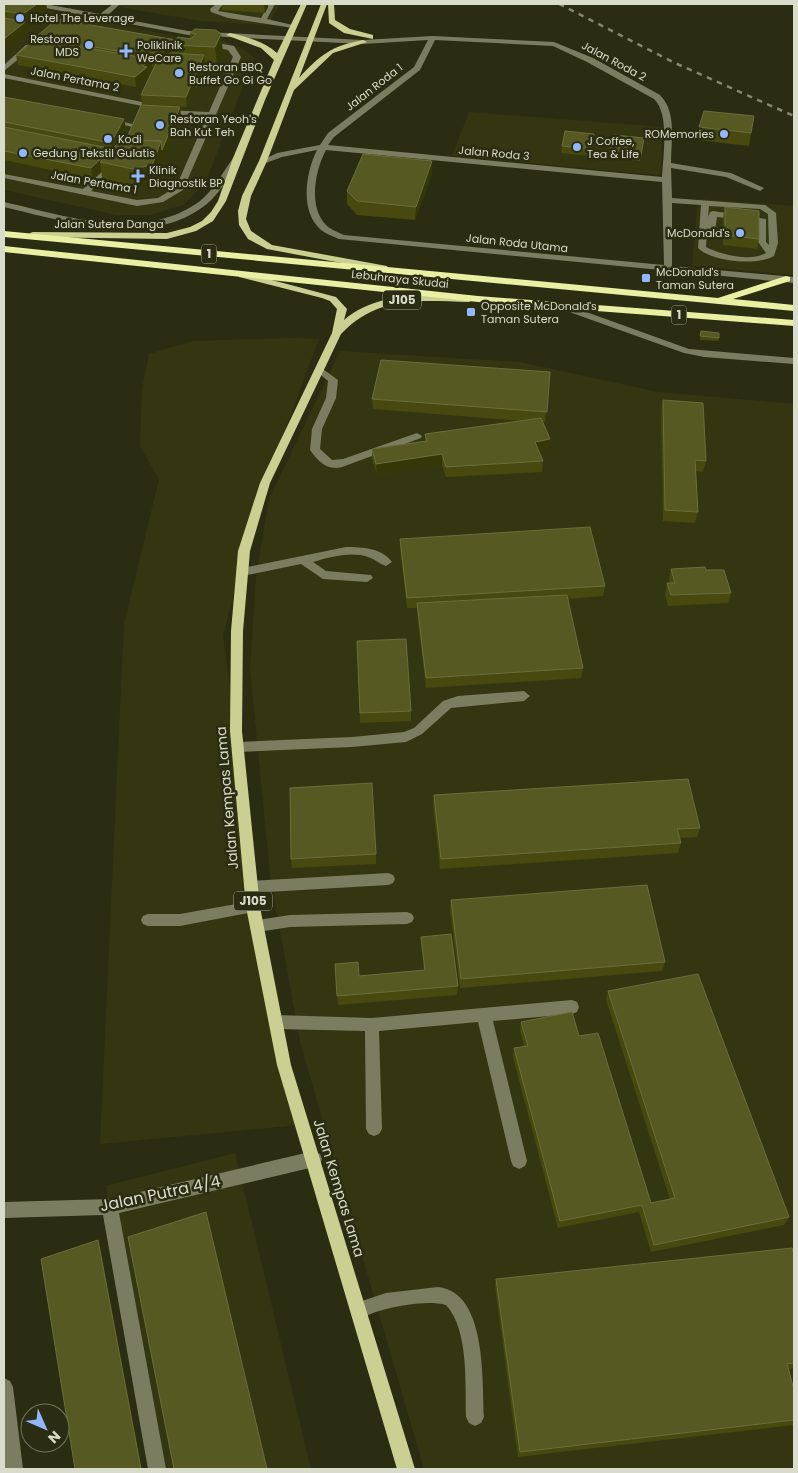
<svg xmlns="http://www.w3.org/2000/svg" width="798" height="1473" font-family="Poppins,sans-serif">
  <rect width="100%" height="100%" fill="#2b2d12"/>
  <path fill="#343612" d="M4 4H18L179 37 222 40 243 49 254 58 205 184 183 205 150 215H116L4 190Z
    M103 4H280L268 25 200 21Z
    M469 112 663 127 660 175 452 156Z
    M698 199 794 206V275L692 266Z
    M292 338 319 339 265 483 244 551 223 636 236 731 252 894 299 1125 100 1144 124 624 159 479 140 447 142 389 149 354 193 341Z
    M340 351 520 362 658 392 794 404V1469H424L300 1042 270 874 250 668 256 578 269 499Z
    M235 1153 311 1469H153L106 1186Z"/>
  <g fill="none" stroke-linecap="round" stroke-linejoin="round">
    <path fill="#7a7d5f" fill-rule="evenodd" d="M32 4H45L100 14 113 4H120L107 16 188 31 363 40 432 36 554 42 593 58 660 95C677 112 671 141 671 163L731 173 764 188 760 191 726 177 671 168 672 198 765 205 776 213 778 243 774 256C757 266 712 262 698 248L701 205 672 203V266L794 277V283L339 239C333 236 326 234 321 230 299 211 306 172 317 150L282 157 263 164 259 162 277 153 320 145 328 133 414 67 428 40 363 44 188 35 35 6ZM435 40 553 46 587 62 654 99C670 114 663 157 662 177L328 145 334 137 420 70ZM326 150 662 182 664 265 344 235C338 232 331 230 326 225 308 207 315 170 326 150ZM709 206 760 209 768 214 769 245 766 242V219L713 211 710 212 708 217ZM717 217 759 222 758 242 766 253C750 262 722 255 706 247L707 232 711 234 715 231Z
      M216 4H223L218 11 261 18 269 4H275L267 19 297 26 293 28 228 18 211 12 210 9Z
      M206 41 234 46 241 57 183 190 163 202 137 206 4 178V174L83 189 114 161 118 163 117 165 91 191 137 200 158 198 176 187 207 116 165 114 161 112 165 110 209 112 233 57 228 50 203 45V41Z
      M26 45 33 47 4 71V65Z
      M4 74 142 102 146 104 142 106 4 78Z
      M106 118 137 125 133 127 109 122H106Z
      M233 158 240 160C230 174 221 192 208 203 151 250 68 222 4 207V202C67 216 143 243 200 201 214 190 223 172 233 158Z
      M564 304 689 349 794 358V364L704 357 684 353 561 309 559 307Z
      M320 367 338 380 336 398 322 429 320 449 332 460 343 459 417 433 422 436 421 438 342 467C327 471 318 461 310 450L312 429 326 398 328 381 315 370Z
      M346 547C362 547 382 548 392 562L386 566C379 564 375 559 368 557 351 551 330 557 313 562L326 571 371 575 373 578 367 582 323 579 301 564 243 576 237 572 243 568Z
      M524 691 530 696 524 701 451 708 422 734 406 742 352 747 238 752 234 750 232 747 234 744 238 742 352 737 404 732 414 728 443 701 458 696Z
      M388 873 393 875 395 879 393 883 388 885 251 893 246 891 244 887 246 883 251 881Z
      M253 901 258 903 260 907 258 911 180 926H148L143 924 141 920 143 916 148 914H180Z
      M407 912 412 914 414 918 412 922 407 924 290 927 258 932 253 930 251 926 253 922 258 920 290 915Z
      M572 1000 577 1002 579 1007 577 1012 572 1014 493 1021 527 1161 525 1166 519 1169 513 1166 511 1161 478 1022 379 1031 382 1129 379 1134 374 1136 369 1134 366 1129 365 1031 276 1029 271 1027 269 1022 271 1017 276 1015 372 1018Z
      M314 1151 320 1154 322 1159 320 1164 314 1167 119 1213 166 1469H148L103 1215 4 1218V1202L110 1199Z
      M438 1287C487 1292 482 1380 484 1417L481 1423 475 1426 469 1423 466 1417C465 1384 469 1330 446 1305 427 1300 398 1306 379 1311 370 1313 362 1320 353 1316L351 1310 353 1304 386 1293Z
      M4 1378 10 1381 13 1387 23 1469H5Z"/>
    <path fill="#cad091" fill-rule="evenodd" d="M301 4H307L265 100 226 201 213 221 196 231 167 239 30 237V233L33 232 167 233 190 227 202 221 211 212 218 201 233 158 274 60 261 48 226 35 230 33C247 37 264 41 277 53Z
      M321 4H327L299 78C320 55 331 46 363 40L367 42 333 53 294 90 267 161 251 196 246 219 251 231 272 245 387 266 388 268 384 271 267 249 248 239 239 225 238 211 242 196 259 161Z
      M328 4H334L335 20 350 29 373 35V39L344 33 329 23Z
      M242 272 336 297 347 309 344 320C373 295 412 295 448 296 456 296 468 294 474 299L469 302C419 301 379 295 341 334L270 483 250 551 243 631 242 731 260 907 291 1065 415 1469H397L277 1065 246 907 230 731 231 631 238 551 260 483 332 333 337 309 330 301 322 298 239 277V273Z"/>
    <path fill="#e9f0a4" fill-rule="evenodd" d="M4 231 718 298 786 276 790 277V281L733 299 794 305V311L4 237Z
      M4 246 478 296 794 320V326L478 302 4 252Z"/>
    <path stroke="#858771" stroke-width="2.5" stroke-dasharray="5.5 5.5" stroke-linecap="butt" d="M559 4 675 63 794 116"/>
  </g>
  <path fill="#47490e" d="M4 4H46L48 14 4 51Z
    M222 4H268V7L265 13 222 10Z
    M195 29 223 52 217 65 205 64 187 107 142 105 141 95 155 66 154 67H152V69L147 73 148 76 136 87 18 65 16 55 36 39V37L176 40 190 39V33Z
    M4 97 124 119 126 129 118 143 181 117 156 182 150 185 136 187 103 181 101 171 93 179 4 160Z
    M699 127 751 133 749 146 697 140Z
    M644 138 640 161 609 158 610 152Z
    M594 141 590 156 561 153 562 146Z
    M432 174 415 220 357 215 347 204V191Z
    M725 207 759 239 757 249 723 245V218Z
    M701 331 719 338 718 341 700 340Z
    M550 372 545 422H543L549 450 539 451 543 461 542 472 446 477 442 465 377 474 372 459V449L425 441V434L523 421 373 409 372 399Z
    M663 400 706 461 703 472 696 471 698 512 695 523 663 521 661 411Z
    M400 539 605 586 603 596 568 599 583 668 581 678 426 688 417 614V608H407L400 549Z
    M671 569 706 570 731 593 728 603 668 606 665 594 667 583H670L669 579Z
    M357 641 411 711V721L360 723Z
    M434 795 700 828 697 837 680 838 681 843 678 853 440 869 433 805Z
    M376 854V864L292 868 291 859Z
    M451 900 665 962 662 971 460 988 450 910Z
    M421 937 458 986 457 995 338 1005 335 964 359 976 424 970 421 946Z
    M608 991 789 1217 784 1225 651 1252 639 1212 558 1228 513 1057 514 1048 524 1046 520 1030 521 1022 579 1036 651 1203 670 1199 606 1000Z
    M794 1255V1368L789 1369 794 1390V1425L518 1457 495 1286 496 1279Z"/>
  <path fill="#353707" d="M37 4H46L48 14 4 51V39L25 22 23 14Z
    M264 4H268V7L265 13Z
    M221 34 223 52 217 65 215 47Z
    M170 45 172 55 165 62 163 52Z
    M159 51 160 61 154 67 152 57Z
    M204 55 205 64 187 107 186 97Z
    M151 59 152 69 147 73 148 76 136 87 135 77 143 66Z
    M180 107 181 117 156 182 150 185 136 187 133 169 161 141Z
    M124 119 126 129 112 153 111 143Z
    M108 148 110 158 100 162 101 171 93 179 91 168Z
    M432 161V174L415 220 416 207Z
    M550 439 549 450 534 452 535 442Z
    M442 454V465L377 474 376 464Z
    M206 1212 208 1217 267 1469Z
    M98 1240 100 1245 142 1469H141Z"/>
  <path fill="#575923" stroke="#6b6d3d" d="M4 4H37L23 14 4 11Z
    M4 18 25 22 4 39Z
    M57 19 176 40 163 52 159 51 152 57 36 37Z
    M195 29 216 30 221 34 215 47 170 45 178 37 191 39 196 34 190 33Z
    M36 39 151 59 143 66 147 67 135 77 16 55Z
    M171 53 204 55 186 97 141 95 158 59Z
    M4 97 124 119 111 143 4 122Z
    M141 105 180 107 162 150 161 141 126 140Z
    M704 111 754 116 751 133 699 127Z
    M4 127 108 148 106 154 91 168 4 151Z
    M565 131 594 134 591 149 562 146Z
    M614 135 644 138 641 155 610 152Z
    M121 140 161 141 153 163 147 166 133 169 100 162Z
    M363 154 432 161 416 207 357 201 347 191Z
    M725 207 759 211V239L725 235Z
    M701 331 719 333V338L700 336Z
    M381 360 550 372 547 412 372 399Z
    M663 400 703 403 706 461 695 460 698 512 665 510Z
    M541 418 550 439 535 442 543 461 446 467 442 454 376 464 372 449 427 441 425 434Z
    M590 527 605 586 407 598 400 539Z
    M705 567 706 570H724L731 593 671 595 667 583H675L671 569Z
    M567 595 583 668 426 678 417 603Z
    M406 639 411 711 360 713 357 641Z
    M688 779 700 828 677 829 681 843 441 859 434 795Z
    M372 783 376 854 291 859 290 788Z
    M647 885 665 962 461 979 451 900Z
    M451 934 458 986 337 996 335 964 358 962 359 976 425 970 421 937Z
    M698 974 789 1217 654 1245 642 1205 560 1221 514 1048 528 1046 521 1022 572 1012 579 1036 598 1033 651 1203 675 1198 608 991Z
    M206 1212 267 1469H174L128 1237Z
    M98 1240 141 1469H75L41 1259Z
    M792 1248 794 1255V1363L787 1364 794 1390V1420L520 1452 496 1279Z"/>
  <g fill="#92b7fd" stroke="#2b2d12" stroke-width="2">
    <circle cx="20" cy="18" r="5"/>
    <circle cx="89" cy="45" r="5"/>
    <path d="M123.5 43.5h5v5h5v5h-5v5h-5v-5h-5v-5h5z"/>
    <circle cx="179" cy="73" r="5"/>
    <circle cx="160" cy="125" r="5"/>
    <circle cx="724" cy="134" r="5"/>
    <circle cx="108" cy="139" r="5"/>
    <circle cx="577" cy="147" r="5"/>
    <circle cx="23" cy="153" r="5"/>
    <path d="M135.5 168.5h5v5h5v5h-5v5h-5v-5h-5v-5h5z"/>
    <circle cx="740" cy="233" r="5"/>
    <rect x="641" y="273" width="10" height="10" rx="2.5"/>
    <rect x="466" y="307" width="10" height="10" rx="2.5"/>
  </g>
  <g text-anchor="middle" stroke-width="5" stroke-linejoin="round" paint-order="stroke">
    <g font-size="11" fill="#dadccb" stroke="#2b2d12" text-anchor="start">
      <text x="30" y="22">Hotel The Leverage</text>
      <text x="79" y="43" text-anchor="end">Restoran<tspan x="79" dy="13">MDS</tspan></text>
      <text x="137" y="49">Poliklinik<tspan x="137" dy="13">WeCare</tspan></text>
      <text x="189" y="71">Restoran BBQ<tspan x="189" dy="13">Buffet Go Gi Go</tspan></text>
      <text x="170" y="123">Restoran Yeoh's<tspan x="170" dy="13">Bah Kut Teh</tspan></text>
      <text x="714" y="138" text-anchor="end">ROMemories</text>
      <text x="118" y="143">Kodi</text>
      <text x="587" y="145">J Coffee,<tspan x="587" dy="13">Tea &amp; Life</tspan></text>
      <text x="33" y="157">Gedung Tekstil Gulatis</text>
      <text x="149" y="174">Klinik<tspan x="149" dy="13">Diagnostik BP</tspan></text>
      <text x="730" y="237" text-anchor="end">McDonald's</text>
      <text x="656" y="276">McDonald's<tspan x="656" dy="13">Taman Sutera</tspan></text>
      <text x="481" y="310">Opposite McDonald's<tspan x="481" dy="13">Taman Sutera</tspan></text>
    </g>
    <g font-size="11" fill="#dadccb" stroke="#2b2d12">
      <text transform="translate(614 61) rotate(28)" y="4">Jalan Roda 2</text>
      <text transform="translate(75 79) rotate(11)" y="4">Jalan Pertama 2</text>
      <text transform="translate(374 87) rotate(-38)" y="4">Jalan Roda 1</text>
      <text transform="translate(494 153) rotate(5)" y="4">Jalan Roda 3</text>
      <text transform="translate(94 182) rotate(10)" y="4">Jalan Pertama 1</text>
      <text x="109" y="228">Jalan Sutera Danga</text>
      <text transform="translate(517 243) rotate(6)" y="4">Jalan Roda Utama</text>
      <text transform="translate(400 279) rotate(6)" y="4">Lebuhraya Skudai</text>
    </g>
    <g fill="#2b2d12" stroke="#a6a894" stroke-width="1">
      <rect x="201.5" y="244.5" width="15" height="19" rx="4"/>
      <rect x="383" y="290.5" width="38" height="19" rx="4"/>
      <rect x="671.5" y="305.5" width="15" height="19" rx="4"/>
      <rect x="234" y="891.5" width="38" height="19" rx="4"/>
    </g>
    <g font-size="12" font-weight="bold" fill="#dadccb">
      <text x="209" y="258">1</text>
      <text x="402" y="304">J105</text>
      <text x="679" y="319">1</text>
      <text x="253" y="905">J105</text>
    </g>
    <g font-size="14" fill="#dadccb" stroke="#2b2d12">
      <text transform="translate(227 798) rotate(-95)" y="5">Jalan Kempas Lama</text>
      <text transform="translate(339 1188) rotate(73)" y="5">Jalan Kempas Lama</text>
    </g>
    <g font-size="16" fill="#dadccb" stroke="#2b2d12">
      <text transform="translate(160 1193) rotate(-12)" y="6">Jalan Putra 4/4</text>
    </g>
  </g>
  <rect width="798" height="1473" fill="none" stroke="#dadccb" stroke-width="10"/>
  <g transform="translate(45 1428) rotate(135)"><circle r="24" fill="#2b2d12" stroke="#71735c"/>
  <path d="M0-4L9 19L0 12L-9 19Z" fill="#92b7fd"/>
  <text y="-8" font-size="14" font-weight="bold" text-anchor="middle" fill="#dadccb">N</text>
  </g>
</svg>
